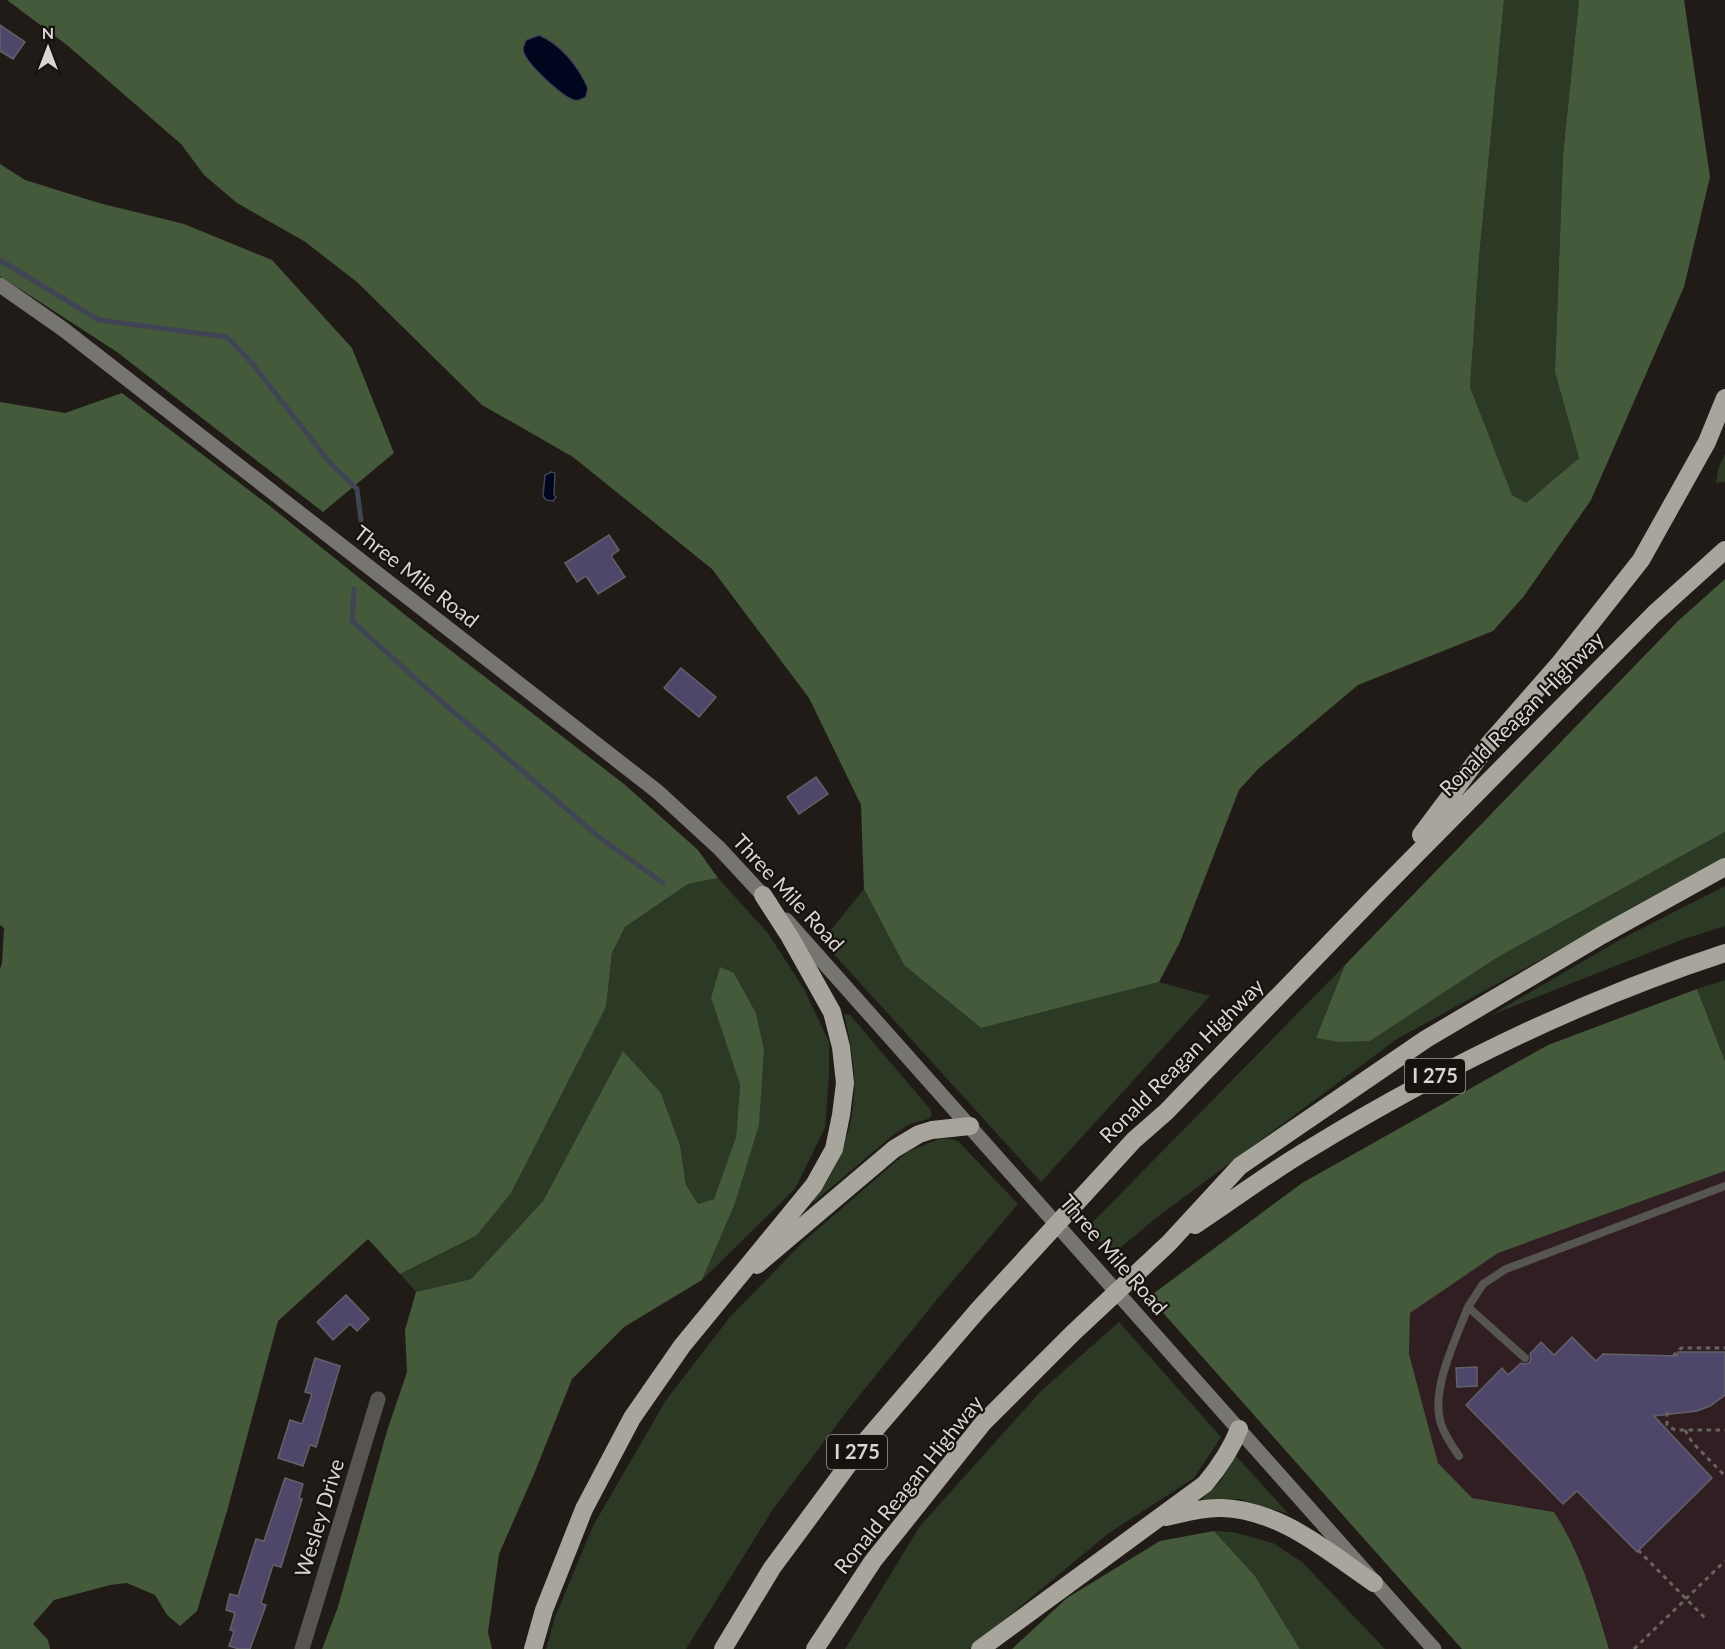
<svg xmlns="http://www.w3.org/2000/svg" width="1725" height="1649" font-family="Lato,sans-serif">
  <rect width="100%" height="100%" fill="#211b18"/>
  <path fill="#301e23" d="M1725 1171V1649H1609L1593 1595 1555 1512 1471 1498 1438 1463 1409 1354 1410 1313 1498 1253Z"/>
  <path fill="#2b3925" d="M1504 0H1579L1563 155 1555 372 1579 458 1526 503 1512 496 1470 387 1479 258Z
    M1725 454V482L1716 483 1718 469Z
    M1725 832V858L1397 1039 1156 1218 1113 1254 1086 1229 1345 965 1316 1038 1370 1041 1498 957Z
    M718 878 767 932 804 989 829 1042V1076L825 1128 795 1189 702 1280 734 1206 764 1049 756 1013 734 973 711 998 740 1085 736 1137 714 1199 698 1204 686 1185 680 1145 661 1093 623 1052 543 1201 471 1279 416 1292 400 1274 476 1236 606 1007 612 953 625 927 688 884Z
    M1725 886V926L1684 939 1491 1015 1623 938Z
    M864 889 904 965 981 1028 1159 982 1210 996 1041 1182 822 941Z
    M1725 980V1061L1697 989Z
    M844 1014 850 1015 931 1110 932 1115 928 1119 910 1124 893 1135 814 1202V1198C826 1185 833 1171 840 1155 861 1104 856 1066 844 1014Z
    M939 1139H952L959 1142 1018 1204 934 1303 851 1406 773 1509 686 1649H546L555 1617 593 1526 666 1400 730 1317 804 1241 907 1152Z
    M1119 1322 1221 1437 1194 1478 1109 1533 969 1649H845L920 1526 1041 1391Z
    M1236 1456 1289 1514 1239 1499 1201 1500 1220 1482Z
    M1214 1531 1233 1532 1273 1543 1302 1562 1385 1649H1300L1255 1576Z"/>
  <path fill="#445a3b" d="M7 0H1504L1479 258 1470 387 1512 495 1526 503 1579 458 1555 372 1563 155 1579 0H1684L1710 177 1684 287 1591 500 1524 596 1493 631 1358 685 1258 769 1239 790 1180 942 1159 982 981 1028 904 965 864 889 861 805 809 698 712 569 573 457 482 405 357 282 304 241 237 203 204 175 181 144 67 45Z
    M0 164 25 180 99 203 184 224 272 260 352 348 394 453 323 512 117 352 0 276Z
    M122 393 271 507 419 626 624 784 698 850 718 878 688 884 625 927 612 953 606 1007 511 1193 476 1236 400 1274 368 1239 278 1321 227 1511 197 1611 180 1626 167 1615 155 1595 127 1583 110 1585 54 1600 33 1624 48 1640 50 1649H0V969L2 963 4 928 0 925V402L65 413Z
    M1725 579V832L1498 957 1370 1041 1339 1042 1316 1038 1345 965 1678 621Z
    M720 967 734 973 756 1013 764 1049 759 1125 734 1206 702 1280 624 1327 572 1379 534 1474 499 1554 488 1632 492 1649H322L338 1607 387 1431 407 1372 405 1330 416 1292 471 1279 543 1201 623 1051 661 1093 680 1145 686 1185 698 1204 714 1199 736 1137 740 1085 711 998Z
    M1697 989 1725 1061V1171L1498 1253 1410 1313 1409 1354 1438 1463 1472 1498 1554 1512C1581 1553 1595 1602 1609 1649H1462L1149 1297 1302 1183 1548 1045Z
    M1214 1531 1255 1576 1300 1649H1012L1067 1598 1160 1541Z"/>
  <path fill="#00061e" stroke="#414454" stroke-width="1.5" d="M539 35C561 44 578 66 588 88L586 97C582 99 577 102 573 100 561 95 523 62 523 49 523 46 525 43 526 40Z
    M551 472 555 473 554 495 556 497 553 501 546 500 543 496 545 475Z"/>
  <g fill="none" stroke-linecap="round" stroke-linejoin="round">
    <path stroke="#414454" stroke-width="5" d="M0 260 99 320 227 337 251 362 331 464 357 489 361 520
      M354 589 352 621 427 689 599 837 663 883"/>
  </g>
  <path fill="#4f4769" stroke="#626169" stroke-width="1.5" d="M0 25 25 42 13 59 0 51Z
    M609 535 619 550 611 556 625 577 598 594 586 576 577 582 565 563Z
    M681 668 716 697 699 717 664 688Z
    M816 777 828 794 799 814 787 797Z
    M346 1295 369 1319 357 1331 350 1324 333 1340 317 1322Z
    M1572 1337 1596 1361 1603 1354 1677 1356 1678 1352H1725V1395L1710 1406 1697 1411 1654 1416 1712 1478 1637 1552 1577 1491 1563 1504 1466 1405 1502 1368 1508 1375 1521 1363 1524 1364 1529 1363 1531 1359 1530 1354 1541 1342 1554 1355Z
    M315 1358 340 1366 316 1447 310 1445 303 1466 278 1458 290 1420 302 1424 312 1394 305 1392Z
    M1477 1367V1386L1457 1387 1456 1368Z
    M285 1478 303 1484 299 1498 302 1499 281 1567 273 1565 261 1603 266 1605 250 1649H239L229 1646 234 1631 230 1630 235 1613 226 1610 230 1594 238 1596 256 1539 264 1541Z"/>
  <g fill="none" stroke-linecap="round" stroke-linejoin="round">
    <path stroke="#686360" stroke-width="3" stroke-dasharray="4.5 4.5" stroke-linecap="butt" d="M1673 1356 1681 1348H1725
      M1667 1412V1425L1675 1430H1725
      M1685 1430 1692 1442 1725 1476
      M1638 1550 1707 1620
      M1634 1649 1725 1561"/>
    <path stroke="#565552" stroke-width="8" d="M1525 1358 1468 1307 1483 1284 1506 1269 1725 1186
      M1459 1456C1452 1446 1445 1436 1441 1424 1430 1390 1456 1339 1468 1307"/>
    <path stroke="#565552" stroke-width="15" d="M302 1649 378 1399"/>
    <path stroke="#777570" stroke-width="15" d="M0 285 63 329 658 792 719 848 770 903
      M786 920 1434 1649"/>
    <path stroke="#a8a59d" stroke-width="18" d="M1421 835 1489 744 1559 664 1641 560 1707 442 1725 398
      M1195 1225C1233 1200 1270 1172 1309 1149 1440 1069 1578 1001 1725 953
      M757 1265 894 1149 919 1134 932 1130 970 1126
      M1166 1517C1184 1513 1203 1507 1222 1508 1281 1510 1328 1552 1374 1583
      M533 1649 544 1610 584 1509 632 1418 682 1346 814 1185 834 1149 841 1115 845 1083 841 1047 832 1012 790 937 763 895
      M723 1649 772 1568 868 1438 978 1310 1102 1175 1134 1140 1166 1112 1379 892 1654 614 1725 550
      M815 1649 873 1561 983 1423 1073 1333 1169 1243 1240 1166 1426 1039 1602 935 1725 867
      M980 1649 1205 1484C1220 1466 1231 1450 1239 1429"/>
  </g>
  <g text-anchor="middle" stroke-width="4.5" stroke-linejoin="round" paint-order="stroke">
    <g fill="#18120f" stroke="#9f9a98" stroke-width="1.5">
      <rect x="1405" y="1059" width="60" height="34" rx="4.5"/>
      <rect x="827" y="1435" width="60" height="34" rx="4.5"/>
    </g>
    <g font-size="20" font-weight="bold" fill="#d9d5d2">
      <text x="1435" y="1083">I 275</text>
      <text x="857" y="1459">I 275</text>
    </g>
    <g font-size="21" fill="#d9d5d2" stroke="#18120f">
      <text transform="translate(416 577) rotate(38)" y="7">Three Mile Road</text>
      <text transform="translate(1522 714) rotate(-45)" y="7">Ronald Reagan Highway</text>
      <text transform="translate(788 893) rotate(47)" y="7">Three Mile Road</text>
      <text transform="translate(1182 1061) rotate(-45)" y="7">Ronald Reagan Highway</text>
      <text transform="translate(1113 1255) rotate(49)" y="7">Three Mile Road</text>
      <text transform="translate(909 1485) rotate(-51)" y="7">Ronald Reagan Highway</text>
      <text transform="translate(320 1518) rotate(-73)" y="7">Wesley Drive</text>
    </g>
  </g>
  <g transform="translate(48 48)" stroke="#18120f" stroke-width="4.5" paint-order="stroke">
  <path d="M0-4.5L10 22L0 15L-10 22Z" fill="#d9d5d2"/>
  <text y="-9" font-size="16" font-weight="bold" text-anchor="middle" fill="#d9d5d2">N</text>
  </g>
</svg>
